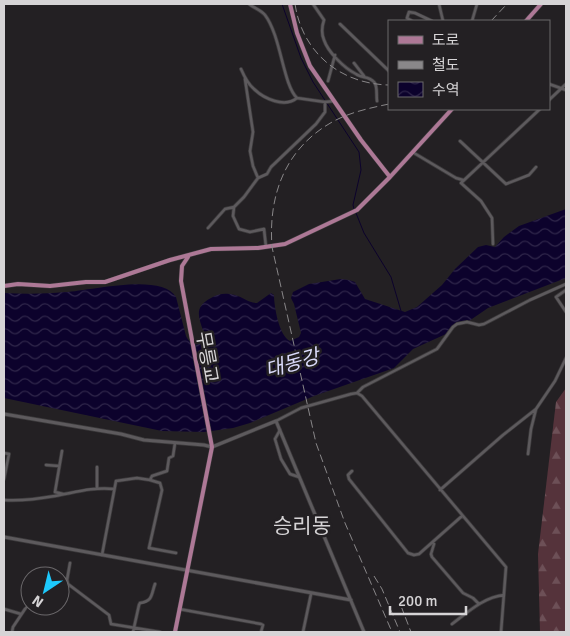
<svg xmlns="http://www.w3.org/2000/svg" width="570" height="636" font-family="Signika,'Noto Sans KR',sans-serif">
  <defs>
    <pattern id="forest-firs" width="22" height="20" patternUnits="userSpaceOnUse" patternTransform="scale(1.25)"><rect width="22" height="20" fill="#55333b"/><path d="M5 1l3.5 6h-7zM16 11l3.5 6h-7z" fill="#6d5057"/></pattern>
    <pattern id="water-waves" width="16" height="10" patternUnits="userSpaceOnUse" patternTransform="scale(1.25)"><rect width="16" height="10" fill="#0c022c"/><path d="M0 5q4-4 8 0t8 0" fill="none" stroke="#2f264a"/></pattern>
  </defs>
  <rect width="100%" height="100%" fill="#232023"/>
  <path fill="url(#forest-firs)" d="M566 388V632H540L538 554 556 402Z"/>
  <path fill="url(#water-waves)" d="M566 209V278L488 308 469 321 458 322 446 334 413 349 394 368 314 396 250 423 233 428 204 432 162 431 4 398V293C24 294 45 294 65 292 89 291 162 272 176 297L186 336C189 343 195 345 203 342L205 339C202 321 190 309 211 298 219 293 226 293 235 295 243 297 248 303 257 303L271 293 274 295C274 306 279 336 290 341L299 337 301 333 294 304 291 298 293 292 309 284 341 279 349 280 355 282 365 299 405 312 417 307 442 285 455 269 478 247 486 245 495 247 504 237 519 226Z"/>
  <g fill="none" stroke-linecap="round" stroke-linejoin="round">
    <path stroke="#0c022c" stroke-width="1" d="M282 4 301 58 313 82 359 152 361 170 353 205 354 209
      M356 213 364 233 391 277 401 311"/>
    <g stroke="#3c3a3c" stroke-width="3">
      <path id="pedestrian" d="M25 609 30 603"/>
    </g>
    <g stroke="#3c3a3c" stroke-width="4">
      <path id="minor" d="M249 4C254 8 261 10 265 15 281 36 283 85 297 98
        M313 4 324 20C322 26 321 33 324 40 328 52 344 68 356 74 361 78 369 76 374 82 378 86 376 95 377 101
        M439 4 443 21
        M412 21 407 18 409 12 415 13 432 21
        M472 21 477 4
        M340 24 389 71
        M354 63 364 76
        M241 69C244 76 248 84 254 89 264 99 285 108 297 98L325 102 334 101
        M245 79 253 132 250 151 253 166 258 178
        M328 81 335 55
        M549 84 566 90
        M549 100 566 84
        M460 141 506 184 529 175 536 167
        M414 153 456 178 463 180
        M234 207 233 216 239 229 250 232 264 229 266 247
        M208 228 225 209 234 207 244 197 258 178 267 174 271 167 316 124 325 112V102
        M493 244 492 218 481 201 461 183 540 109
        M566 290 556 297 566 312
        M357 393 363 387 437 349 453 327 457 324 467 322 479 325 484 324 530 300 566 284
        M276 421 301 408 351 394 357 393 362 396 506 567 501 632
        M280 430 275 439 281 459 290 474 299 477
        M62 451 55 492 63 494
        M4 453 9 454 4 479
        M528 454 531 429 536 409
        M46 465 59 466
        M97 467V488
        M352 471 348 475 349 479 408 553 414 555 419 554 462 516
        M150 480 160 483 162 490 149 548 176 553
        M440 490 503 435 536 409 555 381 566 358
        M4 500C21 501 38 499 55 496 77 492 92 487 114 489
        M434 544 431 554 432 557 463 593 473 598 479 604
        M102 555 116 481 137 478 150 480 152 476 167 471 169 458 173 456 175 443
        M70 563 67 580 68 584 109 615 111 624 160 632
        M60 577 67 580
        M60 604 68 584
        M4 609 21 614
        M179 609 261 624 263 625 261 632
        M452 624C468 612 484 597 504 595
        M12 632 13 627 25 609
        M133 632 139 605 140 603C153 601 151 595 155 584
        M303 632 311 594"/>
    </g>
    <g stroke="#3c3a3c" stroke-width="4.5">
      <path id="secondary" d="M4 414 121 434 144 440 204 445 212 447 276 421 364 632
        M4 537 351 600"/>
    </g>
    <g stroke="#3c3a3c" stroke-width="5">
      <path id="primary" d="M290 4 297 33 310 66 361 140 390 177
        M526 21 541 4
        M4 286 18 284 50 286 86 282H105L170 260 211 249 258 248 285 244 357 210 390 177 452 109
        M175 632 212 447 181 281 182 266 188 257"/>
    </g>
    <use href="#pedestrian" stroke="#5d5a5d" stroke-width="2"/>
    <use href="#minor" stroke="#5d5a5d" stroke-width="2.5"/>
    <use href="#secondary" stroke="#5d5a5d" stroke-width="3"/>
    <use href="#primary" stroke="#ad7896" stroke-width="4"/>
    <path stroke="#898789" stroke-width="1" stroke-dasharray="8 4" stroke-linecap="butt" d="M295 4C302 52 340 84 389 85
      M491 21 507 4
      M389 104C370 108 351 112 334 121 286 147 268 194 272 247L316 443 345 523 392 632
      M374 576 382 589 400 632
      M401 606 411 632"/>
  </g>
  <g text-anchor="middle" stroke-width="5" stroke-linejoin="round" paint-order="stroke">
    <g font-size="19" fill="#d6d4d6" stroke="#232023">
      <text transform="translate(208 357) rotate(80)" y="7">무릉교</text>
    </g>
    <g font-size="20" font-style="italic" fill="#dadafa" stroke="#232023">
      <text transform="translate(292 363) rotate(-16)" y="7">대동강</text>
    </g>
    <g font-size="21" fill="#d6d4d6" stroke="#232023">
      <text x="302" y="533">승리동</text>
    </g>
  </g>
  <rect width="570" height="636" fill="none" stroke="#d6d4d6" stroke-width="10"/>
  <rect x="388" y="20" width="162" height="90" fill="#232023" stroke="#6b686b"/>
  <rect x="398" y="36" width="25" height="8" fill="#ad7896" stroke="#6b686b"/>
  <text x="432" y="45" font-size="15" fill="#d6d4d6">도로</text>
  <rect x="398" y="61" width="25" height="8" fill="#898789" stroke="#6b686b"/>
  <text x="432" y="70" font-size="15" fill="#d6d4d6">철도</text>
  <rect x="398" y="82" width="25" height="15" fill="url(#water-waves)" stroke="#6b686b"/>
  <text x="432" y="95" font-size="15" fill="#d6d4d6">수역</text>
  <g transform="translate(45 591) rotate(215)"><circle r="24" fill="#232023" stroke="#6b686b"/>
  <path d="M0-4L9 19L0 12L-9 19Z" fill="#1dc9fc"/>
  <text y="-8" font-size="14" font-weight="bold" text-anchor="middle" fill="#d6d4d6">N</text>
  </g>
  <path d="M390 606v8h76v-8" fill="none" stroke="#d6d4d6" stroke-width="2.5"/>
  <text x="398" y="606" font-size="15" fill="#d6d4d6" stroke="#232023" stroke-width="4" paint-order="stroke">200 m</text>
</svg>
